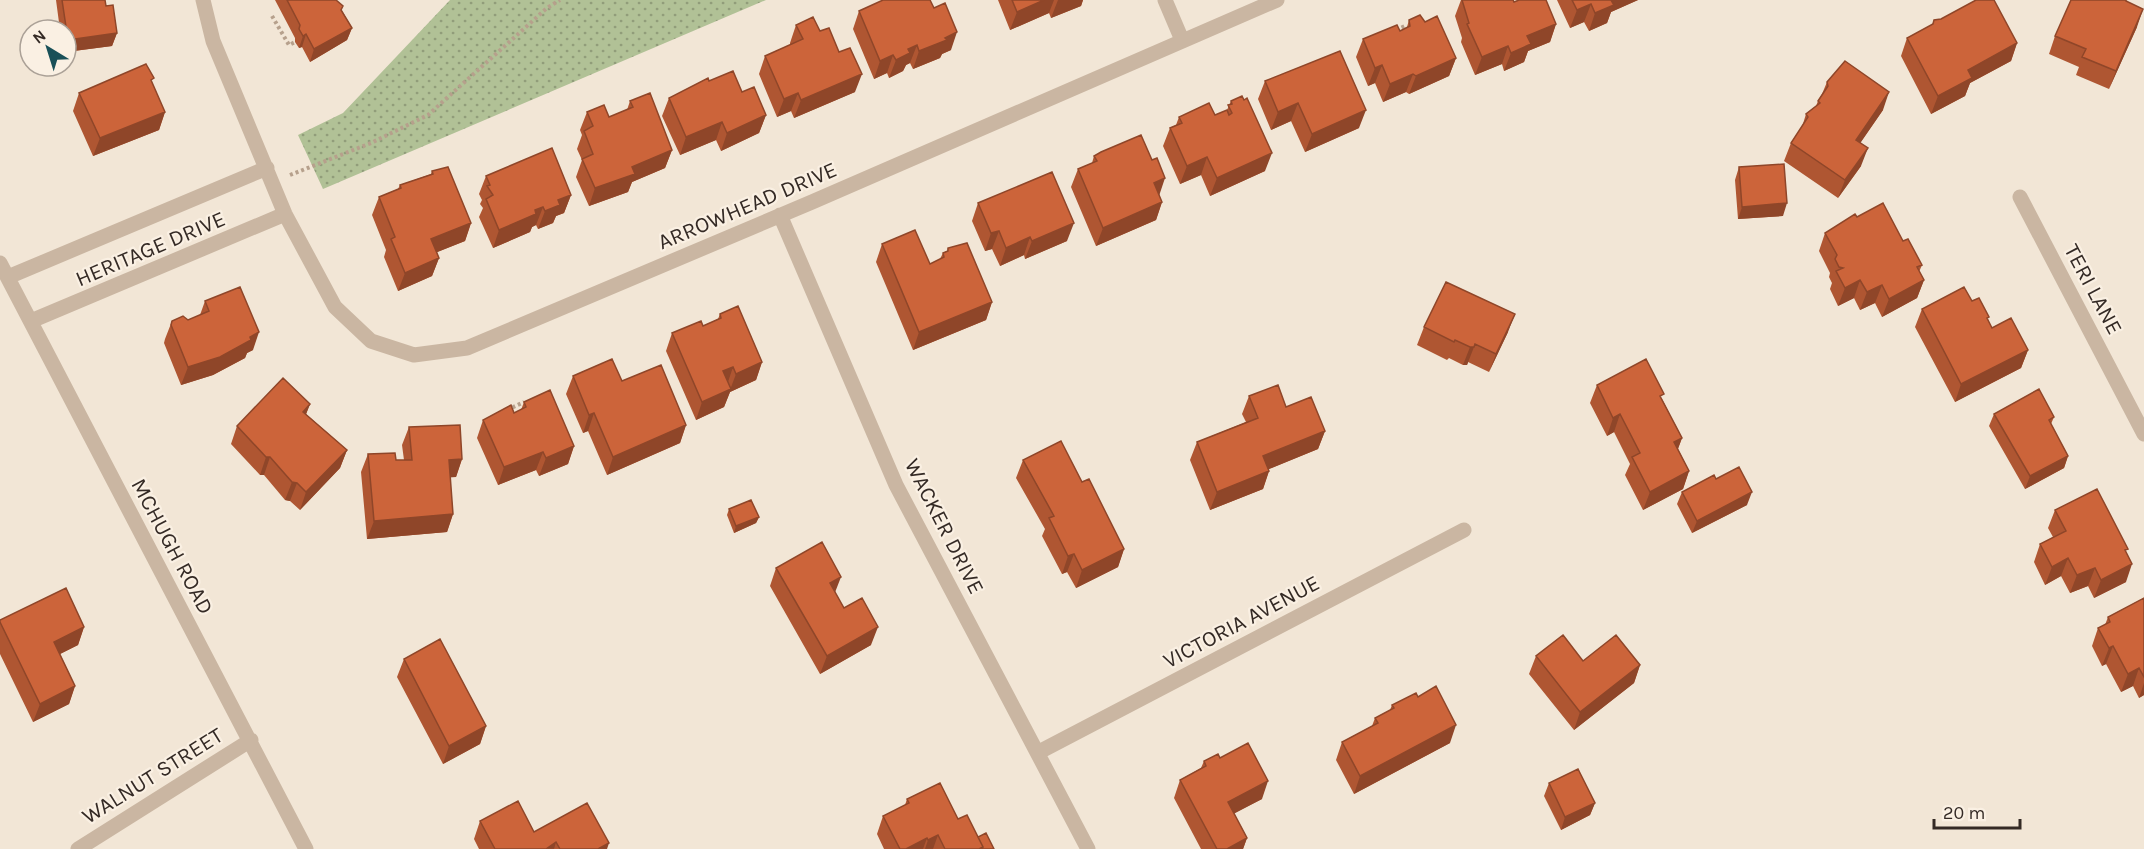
<svg xmlns="http://www.w3.org/2000/svg" width="2144" height="849" font-family="Karla,sans-serif">
  <defs>
    <pattern id="grass-dots" width="8" height="8" patternUnits="userSpaceOnUse" patternTransform="scale(1.5)"><rect width="8" height="8" fill="#b1c196"/><path d="M2 2h.1M6 6h.1" fill="none" stroke="#919d7a" stroke-width="1.8" stroke-linecap="round"/></pattern>
  </defs>
  <rect width="100%" height="100%" fill="#f2e6d6"/>
  <path fill="url(#grass-dots)" d="M450 0H766L323 189 298 135 343 113Z"/>
  <g fill="none" stroke-linecap="round" stroke-linejoin="round">
    <path stroke="#b6a08c" stroke-width="4" stroke-dasharray="3 3" stroke-linecap="butt" d="M272 16 289 45 295 42
      M1396 30 1405 26 1408 32
      M290 175 371 143 428 115 547 8 560 0
      M507 410 524 402"/>
    <path stroke="#cab6a2" stroke-width="15" d="M203 0 213 41 285 214 335 307 371 341 414 355 467 348 812 202 1277 0
      M1165 0 1182 40
      M2020 197 2144 434
      M780 215 896 485 1088 849
      M0 263 306 849
      M8 277 267 168
      M31 321 285 214
      M1039 752 1464 530
      M78 849 251 740"/>
  </g>
  <path fill="#af5632" d="M56 0H105L106 6 117 33 112 46 66 52V30H60Z
    M275 0H336L352 28 347 40 310 62 302 47 299 48 295 42V38Z
    M998 0H1083L1081 6 1051 18 1049 13 1010 30Z
    M1461 0H1513L1514 2 1556 24 1550 42 1528 51 1524 62 1504 71 1502 64 1475 75 1461 42 1462 38 1455 16Z
    M1557 0H1638L1611 12 1607 23 1589 31 1584 22 1570 28Z
    M2126 1 2137 27 2109 89 2076 75 2079 67 2049 54 2055 36Z
    M859 11 951 50 942 54 940 58 913 69 910 63 906 65 903 71 889 78 887 73 874 79 853 29Z
    M1409 20 1425 22 1456 58 1449 76 1409 94 1406 92 1383 102 1375 83 1368 86 1356 57 1363 39 1400 31 1407 27Z
    M1934 20 2017 43 2011 61 1970 83 1965 96 1931 114 1901 56 1907 38 1932 25Z
    M796 25 820 31 855 92 794 118 791 111 777 117 759 74 765 56 790 45V43Z
    M709 81 742 92 766 115 759 133 721 151 716 140 680 155 662 116 669 98Z
    M1265 81 1359 128 1305 152 1291 121 1271 130 1258 99Z
    M1827 82 1883 110 1860 143 1861 166 1838 198 1784 161 1791 143 1802 127 1806 114 1816 106 1818 101 1822 94Z
    M79 93 165 112 159 130 93 156 73 111Z
    M630 101 672 150 665 168 632 182 628 192 589 206 576 177 582 160 577 149 582 135 580 130 587 112 609 117 627 110Z
    M1231 101 1265 171 1210 196 1201 175 1180 184 1163 146 1170 128 1176 125 1179 117 1215 115 1227 110Z
    M1094 156 1162 202 1156 220 1096 246 1071 187 1078 169 1092 163Z
    M1739 167 1783 216 1738 219 1735 180Z
    M432 171 471 223 465 241 437 252 439 258 432 276 398 291 384 257 386 250 372 215 379 197 398 189 400 185 431 174Z
    M486 176 571 195 564 213 556 216 553 223 538 229 536 225 532 227 530 232 493 248 479 217 483 208 480 204 482 200 479 194Z
    M978 203 1067 241 1025 259 1024 255 1000 266 992 249 985 251 972 221Z
    M1857 217 1922 265 1919 272 1924 280 1917 298 1882 317 1875 303 1860 310 1854 298 1838 306 1830 289 1832 283 1829 277 1830 273 1819 251 1825 233Z
    M882 244 930 264 940 259 943 253 947 251 948 248 992 302 986 320 913 350 876 262Z
    M205 301 253 350 247 353 245 358 213 375 181 385 164 343 165 339 172 321 188 320 200 315Z
    M1972 301 1988 321 1992 328 2028 350 2021 368 1955 402 1915 327 1922 309Z
    M720 314 762 362 756 380 730 392 724 407 696 420 666 351 672 333 703 326 718 319Z
    M1424 327 1508 332 1489 372 1468 362 1467 365H1463L1449 358 1447 360 1417 345Z
    M573 376 622 381 686 425 680 443 607 475 588 431 583 433 566 394Z
    M1597 385 1662 399 1682 438 1678 449 1689 471 1683 489 1643 510 1625 475 1630 464 1614 432 1607 436 1590 403Z
    M1249 396 1286 407 1325 431 1318 449 1269 469V471L1263 489 1210 510 1190 460 1197 442 1246 422 1242 414Z
    M524 402 574 446 568 464 539 476 536 470 498 485 477 438 483 420 514 413 521 410Z
    M310 404 306 414 347 450 340 468 300 510 290 501 285 500 264 475H260L231 444 237 426Z
    M1994 414 2054 417 2051 424 2068 456 2064 468 2025 489 1989 426Z
    M409 427 462 459 456 477H450L453 514 447 532 367 539 361 472 368 454 396 460H404L402 445Z
    M1023 460 1082 482 1124 549 1118 567 1076 588 1067 572 1062 574 1042 536 1045 529 1016 478Z
    M1716 479 1747 505 1692 533 1677 504 1682 492Z
    M729 509 759 517 756 523 734 533 727 515Z
    M2055 510 2126 552V582L2094 598 2088 586 2070 593 2061 576 2045 585 2034 562 2040 544 2053 537 2048 528Z
    M776 568 835 593 844 608 871 645 820 674 770 586Z
    M2144 598V695L2139 698 2133 686 2121 692 2106 664 2102 666 2092 646 2098 628 2105 625 2108 617Z
    M0 620 84 627 78 645 60 654 75 686 69 704 33 722 0 654Z
    M1536 656 1640 665 1634 683 1574 730 1529 674Z
    M404 659 486 726 480 744 443 764 397 677Z
    M1392 705 1450 743 1354 794 1336 760 1342 742 1372 726 1375 718 1390 710Z
    M1220 758 1262 799 1234 813 1247 838 1243 849H1201L1174 798 1180 780 1201 768 1204 761Z
    M1549 783 1595 803 1590 815 1561 830 1544 796Z
    M907 799 958 819 978 837 994 849H884L877 834 883 816 905 805Z
    M480 821 534 832 607 849H479L474 839Z"/>
  <path fill="#8f4629" d="M1044 0H1054L1049 13 1010 30 1017 12Z
    M1058 0H1083L1081 6 1051 18Z
    M1609 0H1638L1611 12 1607 23 1589 31 1595 13Z
    M1591 4 1584 22 1570 28 1577 10Z
    M2143 9 2137 27 2109 89 2116 71Z
    M1556 24 1550 42 1528 51 1524 62 1504 71 1511 53 1527 36Z
    M352 28 347 40 310 62 314 49Z
    M957 32 951 50 942 54 940 58 913 69 919 51Z
    M117 33 112 46 66 52V46L68 40Z
    M306 34 302 47 299 48 303 36Z
    M2017 43 2011 61 1970 83 1965 96 1931 114 1938 96 1968 70Z
    M917 45 910 63 906 65 903 71 889 78 896 60 908 49Z
    M1508 46 1502 64 1475 75 1482 57Z
    M893 55 887 73 874 79 880 61Z
    M1456 58 1449 76 1409 94 1416 76Z
    M1382 65 1375 83 1368 86 1375 68Z
    M862 74 855 92 794 118 801 100Z
    M1413 74 1406 92 1383 102 1390 84Z
    M1889 92 1883 110 1850 158 1856 140Z
    M798 93 791 111 777 117 784 99Z
    M1298 103 1291 121 1271 130 1278 112Z
    M1366 110 1359 128 1305 152 1312 134Z
    M165 112 159 130 93 156 100 138Z
    M766 115 759 133 721 151 727 133Z
    M722 122 716 140 680 155 686 137Z
    M1868 148 1861 166 1838 198 1845 180Z
    M672 150 665 168 632 182 628 192 589 206 595 188 632 167Z
    M1272 153 1265 171 1210 196 1217 178Z
    M1207 157 1201 175 1180 184 1187 166Z
    M1165 178 1159 196 1154 183Z
    M571 195 564 213 556 216 553 223 538 229 545 211 558 200Z
    M1162 202 1156 220 1096 246 1103 228Z
    M1787 203 1783 216 1738 219 1742 207Z
    M543 207 536 225 532 227 530 232 493 248 499 230 535 210Z
    M471 223 465 241 425 257 431 239Z
    M1074 223 1067 241 1025 259 1032 241Z
    M999 231 992 249 985 251 991 233Z
    M1030 237 1024 255 1000 266 1006 248Z
    M439 258 432 276 398 291 405 273Z
    M1860 280 1854 298 1838 306 1845 288Z
    M1924 280 1917 298 1882 317 1889 299Z
    M1882 285 1875 303 1860 310 1867 292Z
    M992 302 986 320 913 350 919 332Z
    M1515 314 1508 332 1489 372 1496 354Z
    M259 332 253 350 247 353 245 358 213 375 181 385 188 367Z
    M1470 347H1474L1467 365H1463Z
    M2028 350 2021 368 1955 402 1961 384Z
    M762 362 756 380 730 392 724 407 696 420 702 402 730 390 736 374Z
    M733 367 727 385 723 371Z
    M310 404 303 422V412Z
    M594 413 588 431 583 433 589 415Z
    M1620 414 1614 432 1607 436 1613 418Z
    M686 425 680 443 607 475 613 457Z
    M1325 431 1318 449 1257 474 1263 456Z
    M1682 438 1675 456 1674 442Z
    M574 446 568 464 539 476 546 458Z
    M347 450 340 468 300 510 306 492Z
    M543 452 536 470 498 485 504 467Z
    M2068 456 2064 468 2025 489 2030 476Z
    M266 457H270L264 475H260Z
    M462 459 456 477 442 478 449 460Z
    M1269 471 1263 489 1210 510 1217 492Z
    M1689 471 1683 489 1643 510 1650 492Z
    M292 482 297 483 290 501 285 500Z
    M1752 492 1747 505 1692 533 1697 521Z
    M453 514 447 532 367 539 374 521Z
    M759 517 756 523 734 533 736 526Z
    M1124 549 1118 567 1076 588 1082 570Z
    M1074 554 1067 572 1062 574 1068 556Z
    M2068 558 2061 576 2045 585 2052 567Z
    M2132 564 2126 582 2094 598 2101 580Z
    M2095 568 2088 586 2070 593 2077 575Z
    M841 577 834 595 830 583Z
    M84 627 78 645 48 660 54 642Z
    M878 627 871 645 820 674 827 656Z
    M2113 646 2106 664 2102 666 2109 648Z
    M1640 665 1634 683 1574 730 1580 712Z
    M2139 668 2133 686 2121 692 2128 674Z
    M2144 683V695L2139 698Z
    M75 686 69 704 33 722 40 704Z
    M1456 725 1450 743 1354 794 1360 776Z
    M486 726 480 744 443 764 449 746Z
    M1268 781 1262 799 1222 820 1228 802Z
    M1595 803 1590 815 1561 830 1565 817Z
    M938 835 933 849H925L928 840Z
    M927 838 923 849H906Z
    M1247 838 1243 849H1227Z
    M556 842 554 849H545Z
    M609 843 607 849H598Z"/>
  <path fill="#cc643a" stroke="#8f4629" stroke-width="1.5" d="M62 0H105L106 6 113 5 117 33 68 40Z
    M287 0H336L343 6 341 10 352 28 314 49 306 34 303 36 299 29 300 25Z
    M883 0H930L934 8 945 3 957 32 945 38 947 40 919 51 917 45 908 49 910 53 896 60 893 55 880 61 859 11Z
    M1012 0H1044L1017 12Z
    M1462 0H1513L1514 2 1519 0H1546L1556 24 1527 36 1531 44 1511 53 1508 46 1482 57 1467 24 1469 23Z
    M1572 0H1611L1614 5 1595 13 1591 4 1577 10Z
    M1976 0H1994L2017 43 1968 70 1972 78 1938 96 1907 38 1933 24 1934 20 1941 19Z
    M2071 0H2126V1L2143 9 2116 71 2082 57 2086 49 2055 36Z
    M1420 15 1425 22 1437 16 1456 58 1416 76 1413 74 1390 84 1382 65 1375 68 1363 39 1397 25 1400 31 1410 26 1409 20Z
    M813 17 820 31 829 28 839 52 850 48 862 74 801 100 798 93 784 99 765 56 803 39 796 25Z
    M1340 51 1366 110 1312 134 1298 103 1278 112 1265 81Z
    M1845 61 1889 92 1856 140 1868 148 1845 180 1791 143 1808 117 1806 114 1820 103 1818 101 1828 86 1827 82Z
    M146 64 154 78 151 80 165 112 100 138 79 93Z
    M733 71 742 92 754 87 766 115 727 133 722 122 686 137 669 98 708 78 709 81Z
    M650 93 672 150 632 167 635 174 595 188 582 159 593 154 584 131 593 126 587 112 604 105 609 117 633 107 630 101Z
    M1242 96 1244 100 1247 98 1272 153 1217 178 1207 157 1187 166 1170 128 1182 123 1179 117 1209 103 1215 115 1227 110 1229 115 1232 113 1228 105 1232 104 1231 101Z
    M1141 135 1152 160 1157 158 1165 178 1154 183 1162 202 1103 228 1078 169 1097 161 1094 156 1101 152Z
    M552 148 571 195 558 200 560 205 545 211 543 207 535 210 536 214 499 230 486 199 493 195 487 186 490 185 486 176Z
    M1784 164 1787 203 1742 207 1739 167Z
    M448 167 471 223 431 239 439 258 405 273 391 239 395 237 379 197 401 188 400 185 433 174 432 171Z
    M1052 172 1074 223 1032 241 1030 237 1006 248 999 231 991 233 978 203Z
    M1883 203 1903 241 1908 239 1922 265 1917 267 1924 280 1889 299 1882 285 1867 292 1860 280 1845 288 1836 271 1843 268 1839 267 1835 259 1837 255 1825 233 1855 214 1857 217Z
    M915 230 930 264 944 257 943 253 948 251V248L967 243 992 302 919 332 882 244Z
    M1446 282 1515 314 1496 354 1475 344 1474 347H1470L1455 340 1454 342 1424 327Z
    M240 287 259 332 250 337 251 340 220 357 188 367 171 325 172 321 183 316 188 320 209 311 205 301Z
    M1964 287 1972 301 1979 298 1989 317 1987 318 1992 328 2011 318 2028 350 1961 384 1922 309Z
    M738 306 762 362 736 374 733 367 723 371 731 389 702 402 672 333 701 321 703 326 721 318 720 314Z
    M612 359 622 381 661 365 686 425 613 457 594 413 589 415 573 376Z
    M1646 359 1664 394 1660 396 1682 438 1674 442 1689 471 1650 492 1632 457 1640 453 1620 414 1613 418 1597 385Z
    M283 378 310 404 303 412 347 450 306 492 297 483 292 482 270 457H266L237 426Z
    M1278 385 1286 407 1311 397 1325 431 1263 456 1269 471 1217 492 1197 442 1258 418 1249 396Z
    M2039 389 2054 417 2049 420 2068 456 2030 476 1994 414Z
    M550 390 574 446 546 458 543 452 504 467 483 420 511 405 514 413 526 407 524 402Z
    M460 425 462 459 449 460 453 514 374 521 368 454 395 453 396 460H412L409 427Z
    M1061 441 1082 482 1089 479 1124 549 1082 570 1074 554 1068 556 1049 518 1054 516 1023 460Z
    M1739 467 1752 492 1697 521 1682 492 1714 475 1716 479Z
    M2097 489 2128 549 2125 550 2132 564 2101 580 2095 568 2077 575 2068 558 2052 567 2040 544 2066 531 2055 510Z
    M751 500 759 517 736 526 729 509Z
    M822 542 841 577 830 583 844 608 862 598 878 627 827 656 776 568Z
    M66 588 84 627 54 642 75 686 40 704 0 622V620Z
    M2144 598V677L2139 668 2128 674 2113 646 2109 648 2098 628 2110 622 2108 617Z
    M1563 635 1583 661 1616 635 1640 665 1580 712 1536 656Z
    M440 639 486 726 449 746 404 659Z
    M1436 686 1456 725 1360 776 1342 742 1378 723 1375 718 1394 708 1392 705 1416 693 1418 697Z
    M1248 743 1268 781 1228 802 1247 838 1227 849H1217L1180 780 1206 766 1204 761 1218 754 1220 758Z
    M1578 769 1595 803 1565 817 1549 783Z
    M940 783 958 819 967 815 983 847 979 849H945L938 835 928 840 927 838 906 849H900L883 816 909 803 907 799Z
    M518 801 534 832 587 803 609 843 598 849H560L556 842 546 849H495L480 821Z
    M986 833 994 849H982L983 847 978 837Z"/>
  <g text-anchor="middle" stroke-width="4.5" stroke-linejoin="round" paint-order="stroke">
    <g font-size="22" fill="#342a25" stroke="#faf0e3">
      <text transform="translate(747 205) rotate(-23)" y="8">ARROWHEAD DRIVE</text>
      <text transform="translate(150 248) rotate(-23)" y="8">HERITAGE DRIVE</text>
      <text transform="translate(2094 289) rotate(62)" y="8">TERI LANE</text>
      <text transform="translate(945 526) rotate(63)" y="8">WACKER DRIVE</text>
      <text transform="translate(173 546) rotate(62)" y="8">MCHUGH ROAD</text>
      <text transform="translate(1241 621) rotate(-28)" y="8">VICTORIA AVENUE</text>
      <text transform="translate(152 775) rotate(-32)" y="8">WALNUT STREET</text>
    </g>
  </g>
  <g transform="translate(48 48) rotate(322)"><circle r="28" fill="#faf0e3" stroke="#aba197" stroke-width="1.5"/>
  <path d="M0-4.5L10 22L0 15L-10 22Z" fill="#195058"/>
  <text y="-9" font-size="16" font-weight="bold" text-anchor="middle" fill="#342a25">N</text>
  </g>
  <path d="M1934 819v9h86v-9" fill="none" stroke="#342a25" stroke-width="3"/>
  <text x="1943" y="819" font-size="18" fill="#342a25" stroke="#faf0e3" stroke-width="4.5" paint-order="stroke">20 m</text>
</svg>
